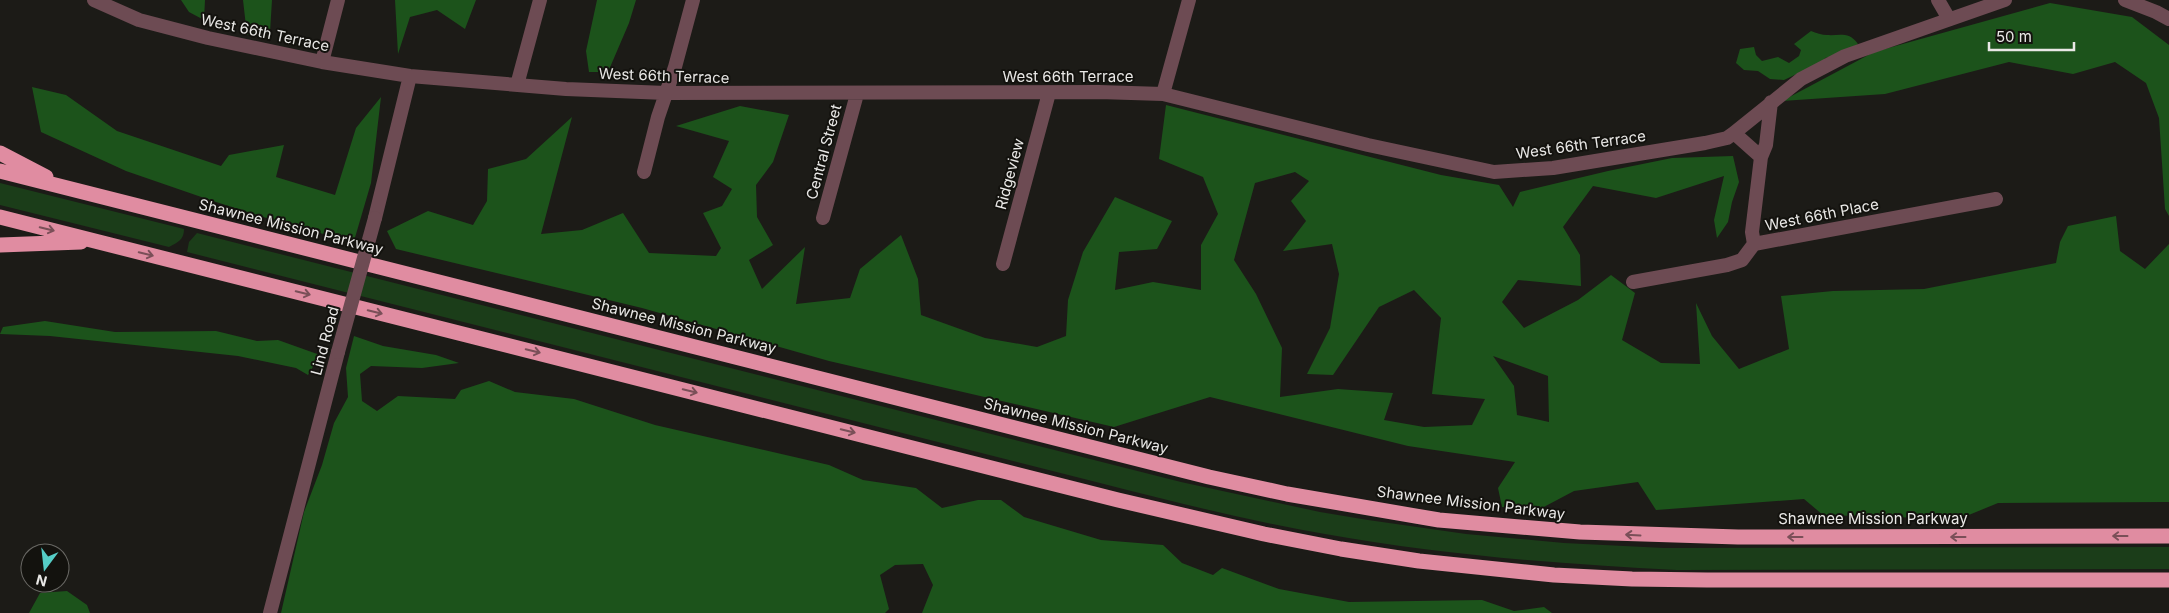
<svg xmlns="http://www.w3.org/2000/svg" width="2169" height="613" font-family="Inter,sans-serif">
  <rect width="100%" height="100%" fill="#1c1b17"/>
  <path fill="#1b3d19" d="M0 183 184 229C184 240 178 242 169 247L0 205Z
    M197 233 1181 482 1320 512 1368 520 1466 534 1564 543 1664 548 2169 547V569L1677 570C1559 564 1442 555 1325 534 1249 521 1175 502 1100 483L187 252 189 242Z"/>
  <path fill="#1c531b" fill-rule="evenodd" d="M181 0H205L204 20 189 12Z
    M243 0H272L270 32 247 35Z
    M395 0H476L465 29 437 10 410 17 398 54Z
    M597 0H636L629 23 608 72H589L586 51Z
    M2050 3 2132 17 2169 45V216L2165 209 2159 118 2146 83 2115 62 2073 74 2009 62 1885 94 1782 101 1874 52Z
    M1811 31C1816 33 1822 35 1827 35 1839 36 1849 31 1858 44L1839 55 1825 58 1824 61 1784 80 1770 79 1758 71 1744 70 1736 63 1740 49 1754 47 1756 55 1762 61 1778 57 1789 63 1799 56 1801 50 1794 44Z
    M32 87 66 95 117 131 221 166 229 155 284 145 276 177 335 195 356 128 381 97 371 183 354 241 298 228 210 200 126 171 41 132Z
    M1166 105 1441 175 1499 185 1513 207 1520 192 1608 171 1672 158 1733 156 1739 182 1732 202 1728 222 1717 238 1714 220 1724 176 1656 198 1593 186 1563 227 1580 255 1581 286 1518 280 1502 302 1524 328 1578 300 1611 275 1635 293 1622 340 1661 363 1700 364 1696 303 1712 336 1739 369 1789 349 1781 296 1833 291 1924 289 2056 263 2060 242 2068 226 2116 216 2120 251 2145 269 2169 244V502L1998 503 1959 519 1823 515 1804 499 1656 510 1638 482 1574 491 1540 509 1502 507 1498 488 1515 462 1408 446 1210 397 1114 427 829 361 642 308 396 249 387 231 428 211 473 225 487 201 488 169 526 159 572 117 541 234 582 230 623 213 649 253 716 256 721 248 703 213 722 206 732 189 713 177 729 141 676 126 740 106 789 115 773 162 756 185 757 217 773 245 749 260 762 289 805 247 796 304 850 298 860 269 901 235 918 279 921 315 985 338 1037 347 1066 336 1068 300 1083 252 1115 197 1172 221 1157 249 1119 252 1115 290 1153 282 1201 290V245L1218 214 1203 177 1159 159ZM1295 172 1309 181 1291 201 1306 221 1283 251 1332 244 1339 274 1330 328 1307 374 1333 375 1379 307 1414 290 1441 318 1432 394 1485 399 1472 425 1424 427 1384 420 1393 393 1338 389 1280 397 1282 348 1256 294 1234 260 1255 183ZM1493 356 1548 376 1549 422 1517 415 1514 386Z
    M45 321 115 332 216 331 257 341 278 340 320 355 308 375 296 368 238 356 50 336 0 334 3 327Z
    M354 336 383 346 436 355 459 363 422 368 371 366 360 374 362 401 377 411 398 396 455 399 461 390 489 381 515 392 574 399 655 425 829 465 863 480 916 488 942 508 978 500H1001L1024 517 1101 540 1163 545 1182 563 1213 575 1222 568 1279 589 1349 602 1482 600 1514 611 1544 607 1552 613H922L933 585 923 564 895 565 880 575 889 609 885 613H281L304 512 322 465 334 423 348 397 346 368Z
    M67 591 87 605 90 613H29L40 593Z"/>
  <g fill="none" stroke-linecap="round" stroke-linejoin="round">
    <path stroke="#6d4b53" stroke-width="14" d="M94 0 139 20 208 38 322 62 410 76 566 89 666 93 1099 92 1163 94 1368 145 1494 172 1553 168 1705 143 1727 138 1734 133 1801 79 1845 56 2005 0
      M1938 0 1949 19
      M2125 0 2156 12 2169 19
      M322 62 338 0
      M517 85 540 0
      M1163 94 1189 0
      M1734 133 1761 157
      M644 172 658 117 675 67 693 0
      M375 218 410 76
      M823 218 857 94
      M1754 244 1752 232 1761 157 1766 145 1771 102
      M1003 264 1049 93
      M1633 282 1727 265 1742 260 1754 244 1996 199
      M270 613 338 352"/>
    <path stroke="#e08ca1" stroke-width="15" d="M0 153 46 177
      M0 171 1209 477 1287 494 1439 520 1580 532 1738 537 2169 536
      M0 217 1118 500 1264 534 1341 549 1419 561 1554 575 1632 579 1707 580H2169
      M0 245 81 242"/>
    <path stroke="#6d4b53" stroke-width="14" d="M338 352 375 218"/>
  </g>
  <defs><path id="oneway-shaft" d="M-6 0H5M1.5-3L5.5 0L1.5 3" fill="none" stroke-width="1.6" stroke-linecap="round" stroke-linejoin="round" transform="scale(1.25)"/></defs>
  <g stroke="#7a4f58">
    <use href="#oneway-shaft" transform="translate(47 229) rotate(14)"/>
    <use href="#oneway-shaft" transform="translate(146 254) rotate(14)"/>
    <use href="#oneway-shaft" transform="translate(303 293) rotate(14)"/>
    <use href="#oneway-shaft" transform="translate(375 312) rotate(14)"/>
    <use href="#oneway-shaft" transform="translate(533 351) rotate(14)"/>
    <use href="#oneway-shaft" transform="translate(690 391) rotate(14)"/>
    <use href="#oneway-shaft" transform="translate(848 431) rotate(14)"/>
    <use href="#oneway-shaft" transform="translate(1633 535) rotate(-177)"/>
    <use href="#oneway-shaft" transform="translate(2120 536) rotate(180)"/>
    <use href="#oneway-shaft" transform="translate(1795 537) rotate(180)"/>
    <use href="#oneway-shaft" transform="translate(1958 537) rotate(180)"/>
  </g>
  <g text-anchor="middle" stroke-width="4" stroke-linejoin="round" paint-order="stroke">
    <g font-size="15" fill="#e9e8e6" stroke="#13120e">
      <text transform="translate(265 33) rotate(12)" y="5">West 66th Terrace</text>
      <text transform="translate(664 76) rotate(2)" y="5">West 66th Terrace</text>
      <text x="1068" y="82">West 66th Terrace</text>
      <text transform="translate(1581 145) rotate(-8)" y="5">West 66th Terrace</text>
      <text transform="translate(824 152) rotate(-75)" y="5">Central Street</text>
      <text transform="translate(1010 174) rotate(-75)" y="5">Ridgeview</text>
      <text transform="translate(1822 215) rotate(-11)" y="5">West 66th Place</text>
      <text transform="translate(291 227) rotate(14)" y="5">Shawnee Mission Parkway</text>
      <text transform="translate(684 326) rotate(14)" y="5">Shawnee Mission Parkway</text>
      <text transform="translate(325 341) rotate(-75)" y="5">Lind Road</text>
      <text transform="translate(1076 426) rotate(14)" y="5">Shawnee Mission Parkway</text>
      <text transform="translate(1471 503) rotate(7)" y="5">Shawnee Mission Parkway</text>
      <text x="1873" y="524">Shawnee Mission Parkway</text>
    </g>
  </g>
  <g transform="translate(45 568) rotate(195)"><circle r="24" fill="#13120e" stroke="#696864"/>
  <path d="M0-4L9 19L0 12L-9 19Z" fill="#55cdc6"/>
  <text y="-8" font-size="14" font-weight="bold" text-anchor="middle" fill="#e9e8e6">N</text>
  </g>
  <path d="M1989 42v8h85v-8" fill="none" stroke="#e9e8e6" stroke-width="2.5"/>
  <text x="1996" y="42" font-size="15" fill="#e9e8e6" stroke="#13120e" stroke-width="4" paint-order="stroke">50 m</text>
</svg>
